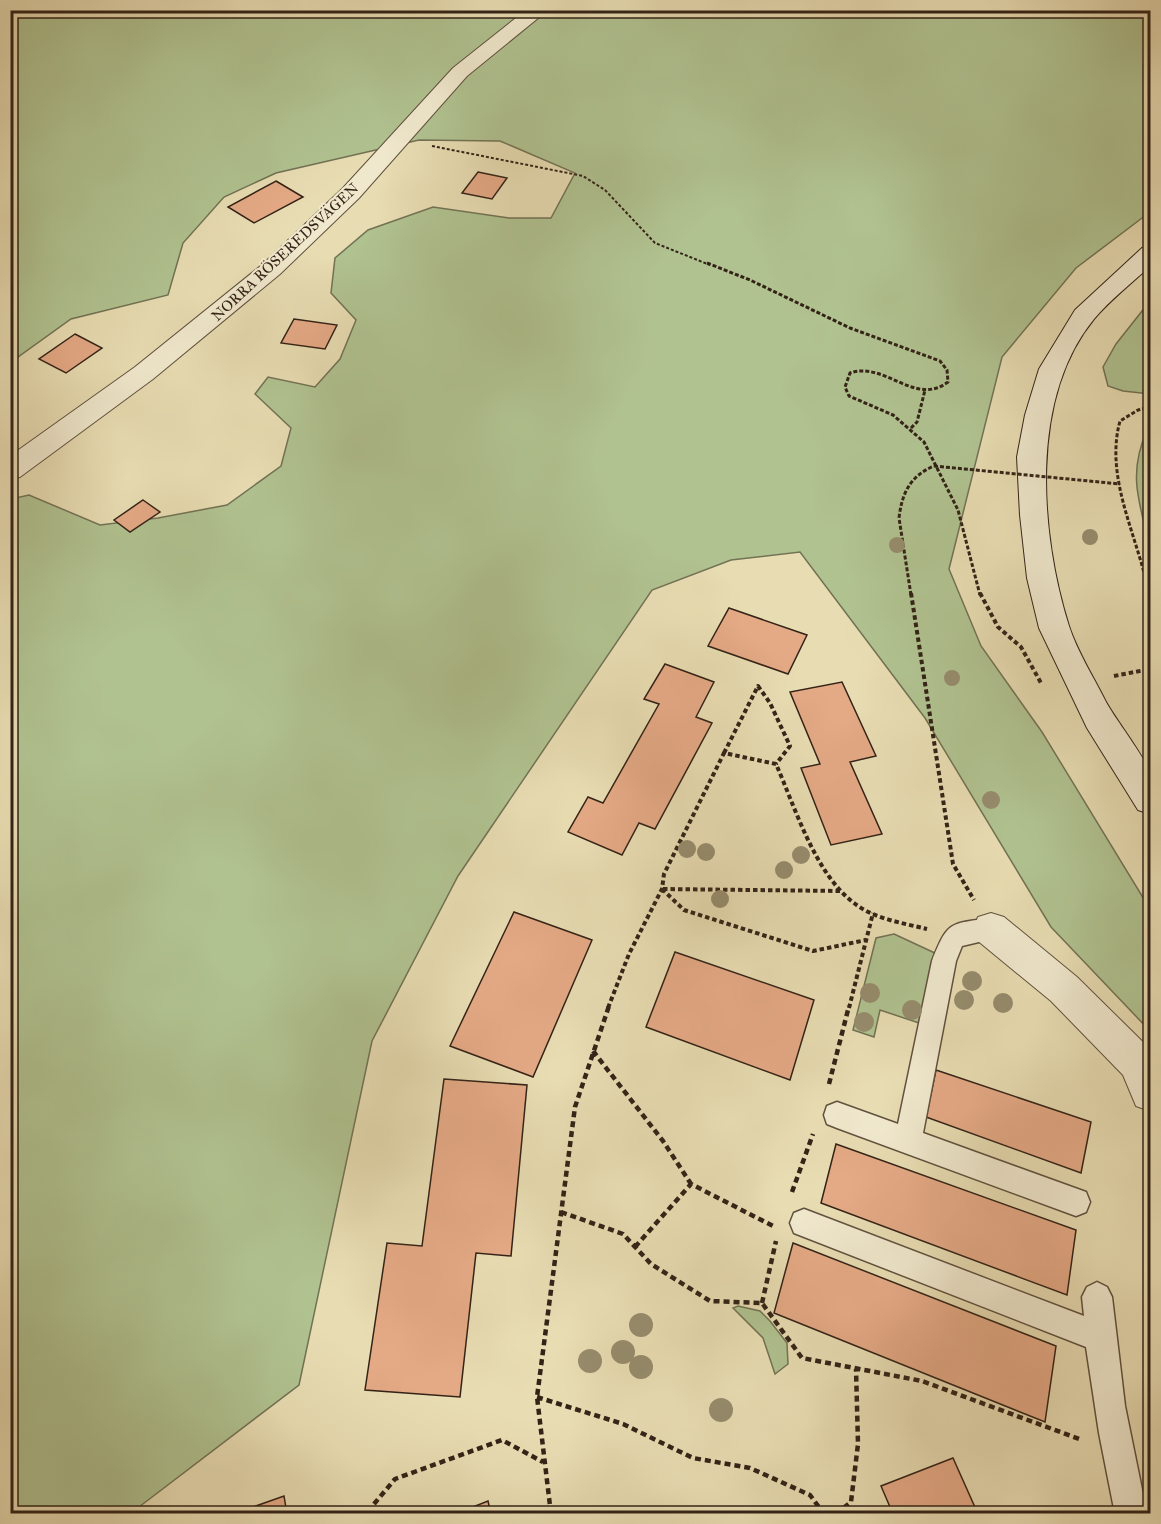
<svg xmlns="http://www.w3.org/2000/svg" width="1161" height="1524" font-family="'IM FELL Great Primer',serif">
  <rect width="100%" height="100%" fill="#e8dcb2"/>
  <filter id="stains"><feTurbulence type="fractalNoise" baseFrequency=".00333" numOctaves="4"/><feColorMatrix values="0 0 0 0 .2 0 0 0 0 .09 0 0 0 0 .02 0 0 0 .5 -.17"/></filter>
  <radialGradient id="worn" r=".72"><stop offset=".6" stop-color="#630" stop-opacity="0"/><stop offset="1" stop-color="#630" stop-opacity=".3"/></radialGradient>
  <path fill="#b0c290" stroke="#727254" stroke-width="1.5" d="M11 11H1150V212L1076 268 1002 357 949 569 981 646 1042 732 1150 909V1031L1051 927 925 718 800 552 731 560 652 590 458 876 372 1041 299 1385 135 1510V1513H11V499L29 495 100 525 158 518 227 505 281 466 291 428 255 394 268 377 315 387 340 359 356 320 331 293 335 258 368 230 433 207 509 218H551L575 173 500 141 419 140 276 173 224 197 183 243 168 295 71 319 11 362Z
    M1150 301V394L1123 391 1108 386 1103 367 1116 344Z
    M1150 427V547C1139 502 1127 473 1148 428Z
    M894 934 937 954 919 1023 880 1010 874 1037 853 1030 876 938Z
    M738 1306 760 1311 770 1321 787 1343 788 1364 775 1374 763 1338 733 1308Z"/>
  <path fill="#e4a985" stroke="#332317" stroke-width="1.5" d="M478 172 507 178 492 199 462 193Z
    M276 181 303 197 254 223 228 207Z
    M294 319 337 325 325 349 281 343Z
    M75 334 102 348 66 373 39 359Z
    M143 500 160 512 130 532 114 520Z
    M729 608 807 635 788 674 708 646Z
    M665 664 714 682 696 717 712 723 655 829 639 823 622 855 568 832 588 797 603 803 659 704 644 699Z
    M842 682 876 756 850 762 882 834 831 845 801 768 820 764 790 692Z
    M514 912 592 940 533 1077 450 1046Z
    M675 952 814 1000 790 1080 646 1027Z
    M936 1070 1091 1122 1081 1173 926 1117Z
    M444 1079 527 1085 511 1256 476 1253 460 1397 365 1390 387 1243 422 1246Z
    M836 1144 1076 1230 1067 1295 821 1203Z
    M793 1243 1056 1346 1045 1422 774 1313Z
    M953 1458 978 1514H893L881 1486Z
    M284 1496 287 1514H233Z
    M488 1501 491 1514H455Z"/>
  <g fill="none" stroke-linecap="round" stroke-linejoin="round">
    <g stroke="#60513e" stroke-width="3">
      <path id="lane" d="M991 918 1000 921 1003 929 1000 937 962 946 956 961 923 1133 1086 1192 1090 1202 1086 1212 1076 1216 837 1128 827 1124 824 1115 827 1106 837 1102 898 1124 932 961C948 921 949 924 991 918Z
        M804 1209 1084 1316 1082 1297 1087 1287 1097 1282 1107 1287 1112 1297 1125 1406 1147 1514H1115L1099 1433 1086 1347 794 1233 790 1223 794 1213Z"/>
    </g>
    <g stroke="#60513e" stroke-width="2">
      <path id="street" d="M526 10H548L467 76 359 198 280 274 153 379 20 477 10 479V456L135 367 263 264 343 188 453 68Z
        M991 913 1004 917 1077 977 1150 1049V1111L1136 1106 1123 1075 1051 1001 978 941 973 929 978 917Z"/>
    </g>
    <g stroke="#332317" stroke-width="2">
      <path id="secondary" d="M1150 246V266C1132 283 1110 300 1094 319 1029 398 1040 534 1069 626 1077 651 1093 676 1105 700 1114 718 1147 759 1150 774 1153 785 1151 803 1150 814L1138 810 1087 728 1039 628 1027 578 1020 515 1017 457 1025 415 1039 369 1075 310 1142 248Z"/>
    </g>
    <path stroke="#332317" stroke-width="2" stroke-dasharray="3 2" stroke-linecap="butt" d="M432 146 583 176 605 190 655 243 710 265"/>
    <path stroke="#332317" stroke-width="3" stroke-dasharray="4 2" stroke-linecap="butt" d="M707 263 750 280 850 328 940 361 947 370 948 382C915 407 885 361 850 373L845 387 849 396 893 415 924 442 958 510 980 595
      M911 428 917 422 925 390
      M911 595 899 518C902 493 910 476 934 466
      M1149 595C1139 538 1104 479 1120 421L1138 410 1150 407"/>
    <path stroke="#332317" stroke-width="4" stroke-dasharray="4.5 3" stroke-linecap="butt" d="M911 593 953 864 974 900
      M980 593 998 627 1021 647 1041 683
      M1149 593 1150 598
      M1114 676 1145 670 1150 659
      M724 753 758 686 770 703 790 746 776 764
      M662 889 684 910 813 951 866 940
      M663 889 841 891
      M608 1008 629 954 662 889 664 874 724 753 776 764C795 807 815 874 854 903 874 919 903 923 927 929
      M849 1008 873 913"/>
    <path stroke="#332317" stroke-width="4.5" stroke-dasharray="6 4" stroke-linecap="butt" d="M593 1051 663 1141 691 1184
      M829 1084 849 1006
      M792 1192 813 1134
      M561 1212 623 1234 651 1264 710 1301 762 1303 802 1358 922 1381 1082 1440
      M635 1247 691 1184 773 1226
      M762 1303 776 1241
      M537 1397 623 1424 693 1458 750 1468 810 1495 824 1514
      M374 1514V1504L395 1479 502 1440 543 1462
      M551 1514 537 1397 575 1107 609 1006
      M836 1514 851 1502 858 1444 856 1369"/>
    <use href="#lane" fill="#f0e8cd" fill-rule="evenodd"/>
    <use href="#street" fill="#f0e8cd" fill-rule="evenodd"/>
    <use href="#secondary" fill="#f0e8cd" fill-rule="evenodd"/>
    <path stroke="#332317" stroke-width="3" stroke-dasharray="4 2" stroke-linecap="butt" d="M934 466 1120 484"/>
  </g>
  <g fill="#968c6d">
    <circle cx="1090" cy="537" r="8"/>
    <circle cx="897" cy="545" r="8"/>
    <circle cx="952" cy="678" r="8"/>
    <circle cx="991" cy="800" r="9"/>
    <circle cx="687" cy="849" r="9"/>
    <circle cx="706" cy="852" r="9"/>
    <circle cx="801" cy="855" r="9"/>
    <circle cx="784" cy="870" r="9"/>
    <circle cx="720" cy="899" r="9"/>
    <circle cx="972" cy="981" r="10"/>
    <circle cx="870" cy="993" r="10"/>
    <circle cx="964" cy="1000" r="10"/>
    <circle cx="1003" cy="1003" r="10"/>
    <circle cx="912" cy="1010" r="10"/>
    <circle cx="864" cy="1022" r="10"/>
    <circle cx="641" cy="1325" r="12"/>
    <circle cx="623" cy="1352" r="12"/>
    <circle cx="590" cy="1361" r="12"/>
    <circle cx="641" cy="1367" r="12"/>
    <circle cx="721" cy="1410" r="12"/>
  </g>
  <g text-anchor="middle" stroke-width="4.5" stroke-linejoin="round" paint-order="stroke">
    <g font-size="15" fill="#332317" stroke="#f0e8cd">
      <text transform="translate(285 252) rotate(-43)" y="5">NORRA RÖSEREDSVÄGEN</text>
    </g>
  </g>
  <rect width="1161" height="1524" fill="none" stroke="#e8dcb2" stroke-width="36"/>
  <rect x="12" y="12" width="1137" height="1500" fill="none" stroke="#332317" stroke-width="3"/>
  <rect x="18" y="18" width="1125" height="1488" fill="none" stroke="#332317" stroke-width="1.5"/>
  <rect width="100%" height="100%" filter="url(#stains)"/>
  <rect width="100%" height="100%" fill="url(#worn)"/>
</svg>
